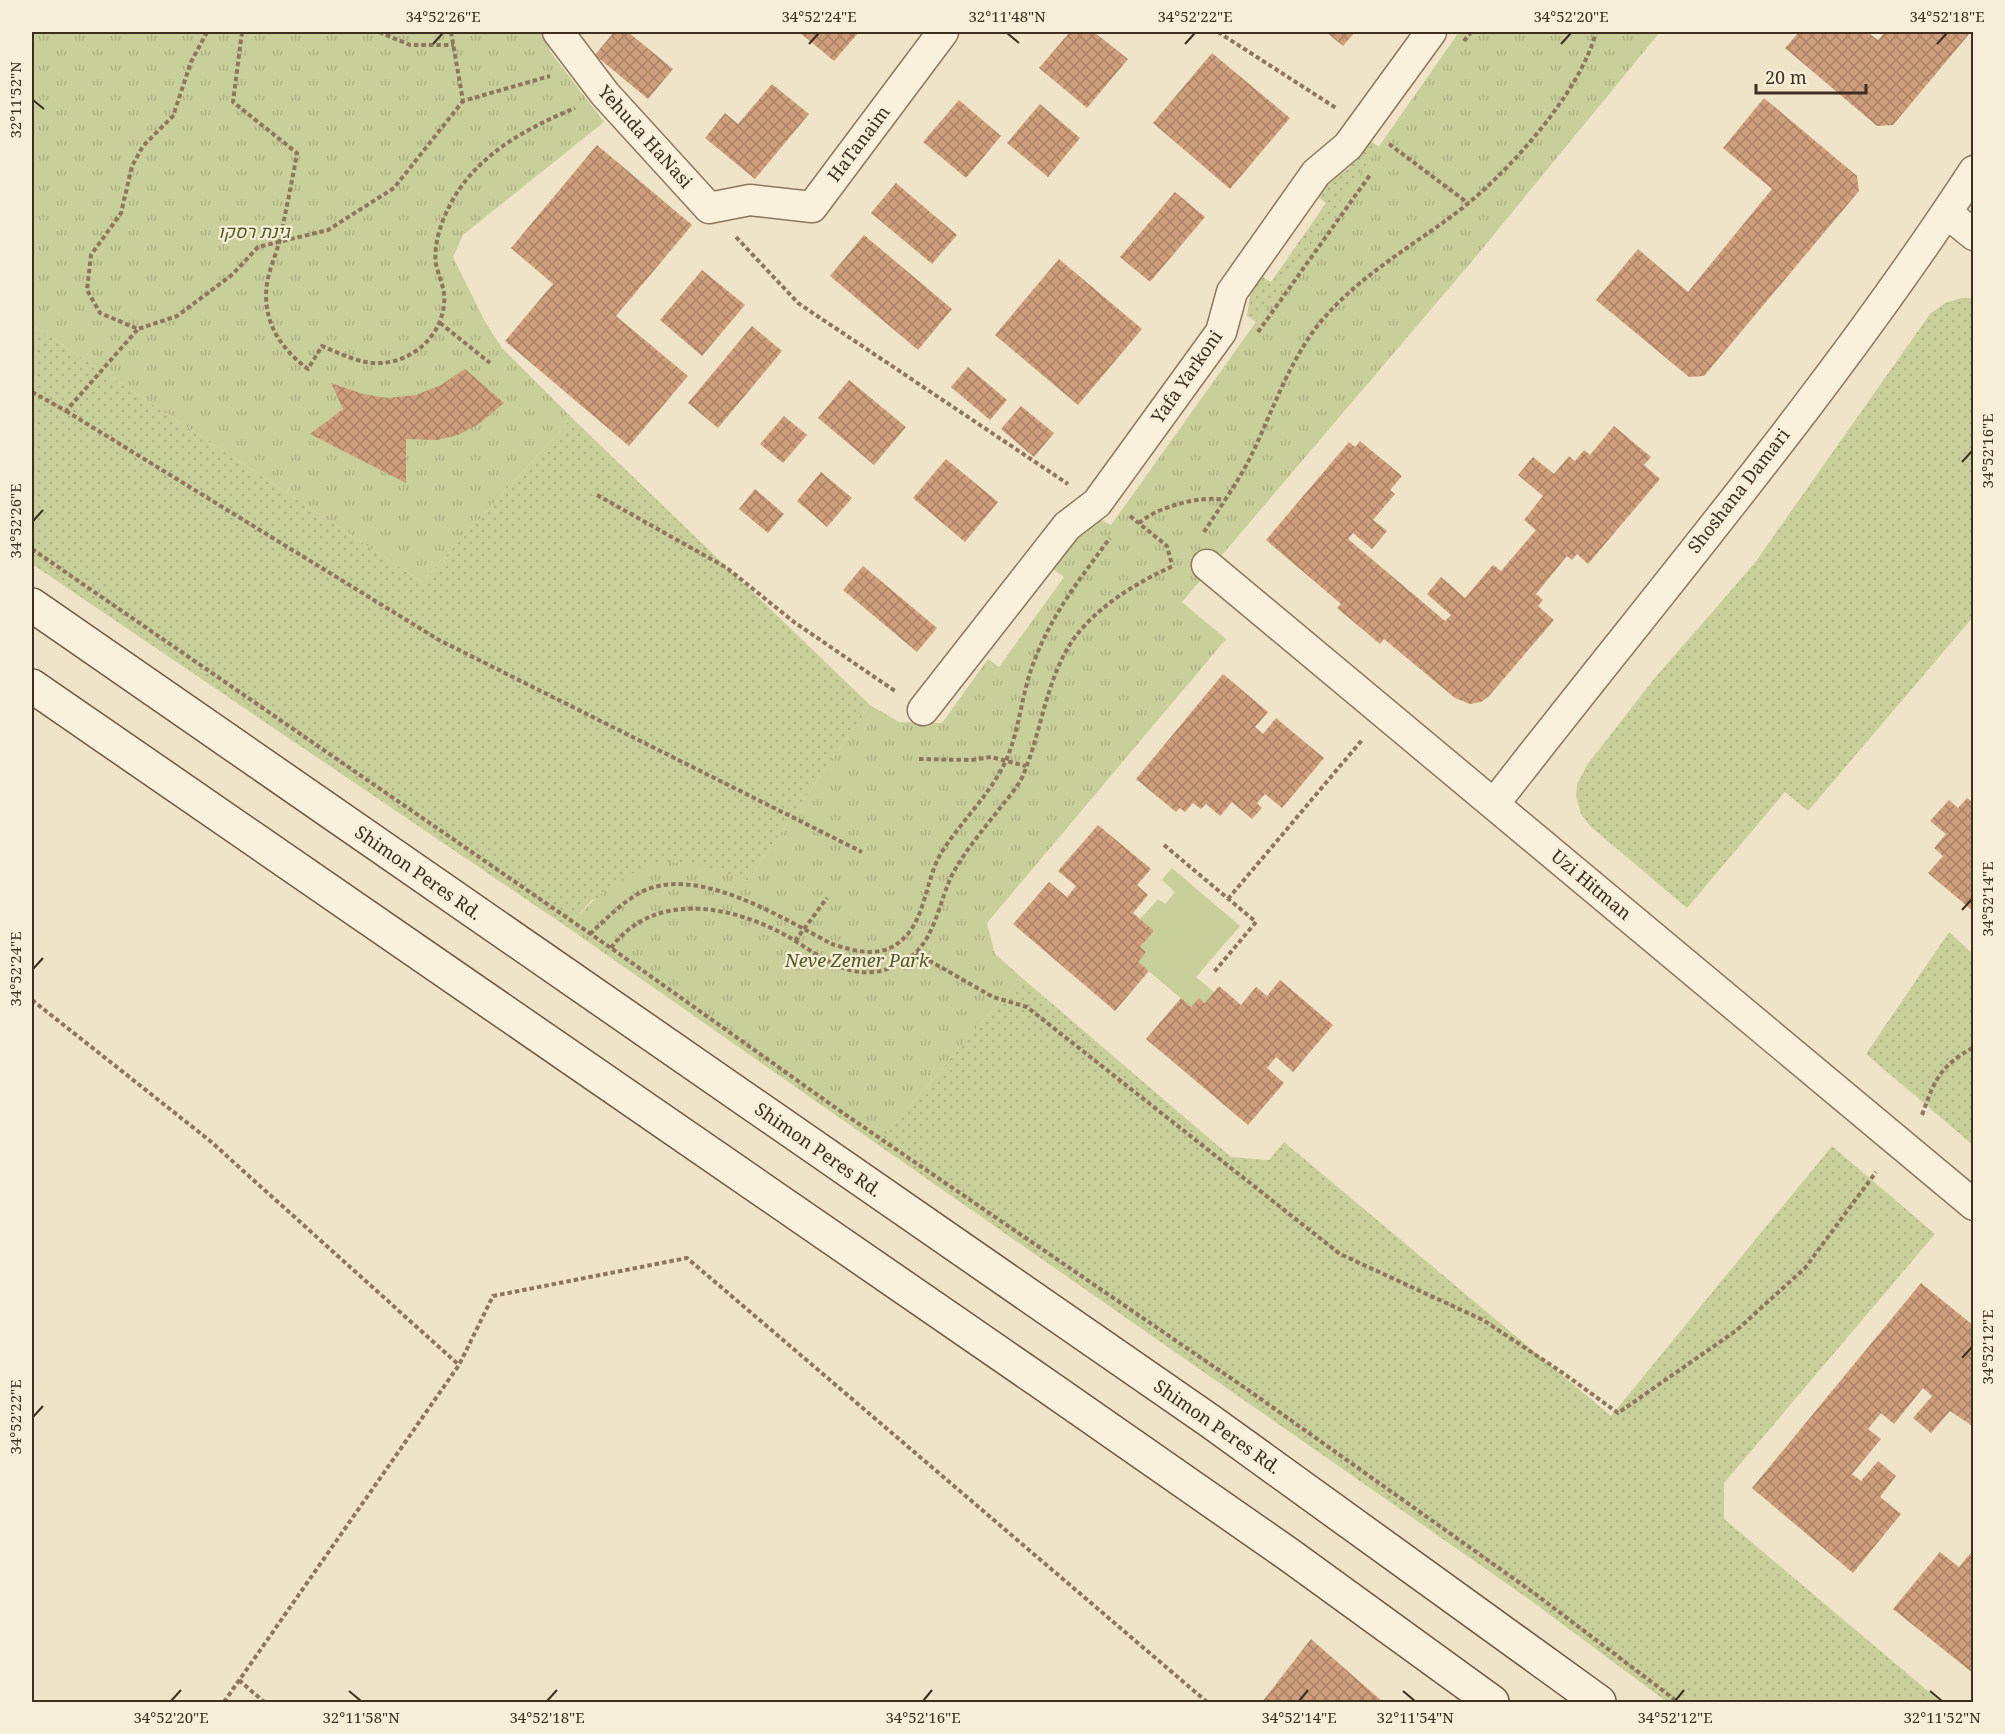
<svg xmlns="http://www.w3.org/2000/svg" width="2005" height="1734" font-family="'Noto Serif',Heebo,serif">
  <defs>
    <pattern id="grass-dots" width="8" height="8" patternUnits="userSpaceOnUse" patternTransform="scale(1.5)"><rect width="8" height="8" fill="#c9cf9b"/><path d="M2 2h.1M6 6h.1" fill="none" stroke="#aeb285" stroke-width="1.8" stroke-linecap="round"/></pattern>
    <pattern id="park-tufts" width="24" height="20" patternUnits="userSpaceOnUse" patternTransform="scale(1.5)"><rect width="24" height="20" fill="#c9cf9b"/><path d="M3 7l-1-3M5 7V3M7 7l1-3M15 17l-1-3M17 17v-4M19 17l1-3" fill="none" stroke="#aeb285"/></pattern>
    <pattern id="building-cross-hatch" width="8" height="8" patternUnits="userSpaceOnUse" patternTransform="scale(1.5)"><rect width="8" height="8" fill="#cf9f7d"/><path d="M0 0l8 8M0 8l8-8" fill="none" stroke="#a98266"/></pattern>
  </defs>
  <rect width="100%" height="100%" fill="#f0e4c8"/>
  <path fill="url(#grass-dots)" d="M1369 140 1379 147 1256 322 1247 316 1251 290 1261 276 1271 282 1326 203 1317 196 1328 180 1348 169Z
    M1961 298H1974L1973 617 1808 811 1785 792 1687 908 1590 826 1581 814 1576 797 1577 784 1587 765 1654 679 1754 564 1930 314 1945 303Z
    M32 325 422 582 572 418 870 705 747 881 688 865 592 900 567 927 32 564Z
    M1949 932 1973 954V1145L1866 1054Z
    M1021 977 1231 1157 1269 1160 1284 1142 1611 1416 1832 1146 1935 1234 1724 1483V1519L1941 1702H1667L1526 1597 877 1144Z"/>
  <path fill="url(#park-tufts)" d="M32 32H540L552 54 604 122 463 235 453 257 484 320 502 348 572 418 422 582 32 325Z
    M1459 32H1660L1473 260 1182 602 1226 639 987 923 995 954 1021 977 877 1144 567 927C592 901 625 869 662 863 688 858 722 874 747 881L870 705 899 722 942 723 988 659 999 667 1064 577 1053 569 1080 534 1100 519 1111 525 1256 322Z"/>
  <path fill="#c9cf9b" d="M1172 868 1240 926 1196 977 1214 992 1205 1003 1199 998 1191 1007 1138 962 1140 947 1154 931 1140 919 1158 899 1165 904 1175 892 1162 880Z"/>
  <path fill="url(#building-cross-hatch)" d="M614 32H628L673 69 648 99 595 55Z
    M799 32H859L834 61Z
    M1070 32H1094L1128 59 1087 108 1039 68Z
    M1326 32H1355L1343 46Z
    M1799 32H1867L1878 40 1885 32 1970 33 1893 125 1877 126 1785 48Z
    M1212 53 1290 118 1230 189 1153 123Z
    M772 84 809 114 755 179 705 138 725 113 738 124Z
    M1764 98 1857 176 1859 191 1704 376 1689 377 1596 300 1638 249 1688 292 1772 189 1723 148Z
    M959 100 1001 136 966 178 923 142Z
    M1040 104 1080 138 1048 177 1007 143Z
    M597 145 692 225 616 316 688 376 629 446 505 341 553 284 511 248Z
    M896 183 957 235 932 264 871 213Z
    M1175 192 1205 217 1150 282 1120 257Z
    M864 235 952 309 918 350 830 276Z
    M1059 259 1142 329 1078 405 995 335Z
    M702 270 745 305 702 356 660 320Z
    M752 326 782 351 718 428 688 403Z
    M968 367 1007 400 990 420 951 387Z
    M465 369 504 403 479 424 458 435 437 440 406 439V483L310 434 343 409 331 383 363 394 387 398 416 395 441 385Z
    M849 380 906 427 874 465 818 418Z
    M1021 406 1054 433 1034 457 1001 429Z
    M784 416 807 435 783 463 760 444Z
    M1614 426 1651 457 1644 465 1660 479 1588 564 1577 554 1572 560 1567 556 1536 594 1543 600 1538 606 1554 620 1489 696 1481 702 1470 704 1455 698 1384 639 1380 644 1337 608 1341 604 1266 540 1349 442 1355 447 1360 441 1402 476 1390 490 1395 494 1373 520 1387 531 1372 549 1353 533 1348 539 1445 621 1451 615 1427 594 1441 577 1465 598 1493 565 1501 571 1536 530 1524 520 1543 496 1518 475 1533 457 1554 474 1569 456 1575 461 1584 450 1590 455Z
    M946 459 998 502 965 542 913 498Z
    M821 472 852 498 827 527 797 501Z
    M755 489 784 514 768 533 739 509Z
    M863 566 937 628 917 652 843 590Z
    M1223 674 1268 712 1255 727 1263 734 1276 718 1324 758 1282 808 1265 794 1257 803 1262 808 1252 819 1232 802 1220 816 1206 804 1201 809 1193 803 1185 812 1180 808 1176 812 1136 779Z
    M1967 798 1974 803 1971 810 1974 812V912L1928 873 1943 856 1934 848 1946 834 1930 821 1949 800 1958 808Z
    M1098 825 1151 869 1137 885 1148 895 1133 913 1154 931 1140 947 1146 952 1138 962 1149 971 1115 1011 1013 924 1049 882 1067 897 1076 886 1058 871Z
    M1280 980 1333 1025 1293 1072 1276 1057 1267 1068 1284 1083 1248 1125 1146 1039 1181 998 1191 1007 1199 998 1205 1003 1219 986 1241 1005 1256 987 1267 996Z
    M1921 1283 1974 1326V1427L1950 1411 1931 1433 1913 1418 1932 1396 1923 1388 1894 1424 1881 1413 1868 1429 1881 1439 1852 1474 1861 1481 1878 1461 1896 1476 1880 1497 1901 1514 1853 1573 1752 1488Z
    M1974 1549V1674L1893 1609 1940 1552 1959 1567Z
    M1311 1639 1383 1702H1262Z"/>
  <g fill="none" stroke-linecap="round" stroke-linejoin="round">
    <g stroke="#8d765c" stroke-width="33">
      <path id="street" d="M558 32 605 94 709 208 750 200 812 207 943 32
        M1947 213 1974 235
        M1207 565 1974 1205
        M923 710 1067 526 1097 503 1221 332 1232 292 1316 173 1348 146 1431 32
        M1494 804C1656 595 1829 393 1974 171"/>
    </g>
    <g stroke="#6f573f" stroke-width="36">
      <path id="secondary" d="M32 605 1210 1421 1599 1702
        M32 686 1044 1384 1288 1554 1492 1702"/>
    </g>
    <path stroke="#8d765c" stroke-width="4" stroke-dasharray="4.5 3" stroke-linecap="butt" d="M207 32 191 62 173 116 143 146 132 166 121 213 91 255 87 290 100 313 138 329 177 316 233 274 258 247 328 230 394 188 463 101
      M242 32 233 102 297 153C292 182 286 210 280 239 277 252 271 265 268 278 260 317 278 347 308 369L322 346C339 353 356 362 374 363 408 365 441 339 444 304 446 290 439 278 436 264 433 247 441 222 449 207 474 156 525 129 575 108
      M379 32 410 45H454
      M451 32 463 101 550 76
      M1218 32 1336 108
      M1464 41 1471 32
      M1389 144 1468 203
      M736 237 798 303 1068 484
      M440 323 490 363
      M1258 332 1370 175
      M32 392 66 411 138 329
      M66 411 439 640 862 852
      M597 495 727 568 794 622 895 691
      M1130 516 1167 546 1172 565
      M1139 523C1157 507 1201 495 1224 500
      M1204 532C1220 507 1239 481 1252 454 1273 410 1288 364 1318 325 1355 279 1406 250 1452 216 1504 178 1580 94 1596 32
      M32 549 611 948 843 1113 1251 1392 1534 1593 1678 1702
      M919 759 971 760 991 757 1026 766
      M1164 845 1256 922 1214 972
      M1228 899 1362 740
      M590 934C607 918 626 898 648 889 703 868 784 919 832 944 856 952 884 959 904 938 925 918 926 880 940 855 958 825 985 800 1001 770 1018 741 1020 702 1031 670 1048 619 1079 580 1110 538
      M795 941 827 898
      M611 948C654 890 731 905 787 936 810 949 833 969 860 972 879 974 900 967 914 954 936 935 940 898 953 873 967 848 986 826 1004 803 1011 794 1020 784 1024 773 1040 734 1045 690 1065 653 1086 613 1133 584 1173 566
      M916 953 993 997 1027 1007 1340 1254 1483 1320 1563 1373 1618 1413 1737 1330 1805 1268 1876 1172
      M32 1000 209 1140 459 1365
      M1922 1115C1935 1079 1940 1066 1974 1047
      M239 1680 264 1702
      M224 1702 459 1365 493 1296 687 1258 1207 1702"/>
    <use href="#street" stroke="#faf1dc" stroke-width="30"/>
    <use href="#secondary" stroke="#faf1dc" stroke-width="33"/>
  </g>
  <path fill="none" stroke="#3d2e20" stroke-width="2" d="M1007 33 1019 43M433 44 443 33M809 44 819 33M1185 44 1195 33M1561 44 1571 33M1937 44 1947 33M33 100 44 109M1962 462 1972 451M33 521 43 510M1962 910 1972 899M33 969 43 958M1962 1358 1972 1347M33 1417 43 1406M349 1691 361 1701M1403 1691 1415 1701M1930 1691 1942 1701M171 1701 181 1690M547 1701 557 1690M923 1701 932 1690M1299 1701 1308 1690M1675 1701 1684 1690"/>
  <g text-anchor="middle" stroke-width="4.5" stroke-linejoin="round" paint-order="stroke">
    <g font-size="18" fill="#3d2e20" stroke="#f7eed8">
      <text transform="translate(645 137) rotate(48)" y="6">Yehuda HaNasi</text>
      <text transform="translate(859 144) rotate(-53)" y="6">HaTanaim</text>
      <text transform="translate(1187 377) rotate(-55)" y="6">Yafa Yarkoni</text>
      <text transform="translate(1739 491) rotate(-52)" y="6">Shoshana Damari</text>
      <text transform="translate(418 873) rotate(35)" y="6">Shimon Peres Rd.</text>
      <text transform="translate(1591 885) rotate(40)" y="6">Uzi Hitman</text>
      <text transform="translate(818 1150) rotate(35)" y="6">Shimon Peres Rd.</text>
      <text transform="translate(1217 1427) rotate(35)" y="6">Shimon Peres Rd.</text>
    </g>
    <g font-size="18" font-style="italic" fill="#4d5a26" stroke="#f7eed8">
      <text x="254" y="238">גינת רסקו</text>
      <text x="857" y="967">Neve Zemer Park</text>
    </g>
  </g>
  <rect width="2005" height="1734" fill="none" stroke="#f7eed8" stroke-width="66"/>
  <path d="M1756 84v9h110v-9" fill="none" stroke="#3d2e20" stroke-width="3"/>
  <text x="1765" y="84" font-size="18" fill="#3d2e20" stroke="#f7eed8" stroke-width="4.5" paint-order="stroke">20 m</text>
  <rect x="33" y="33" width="1939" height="1668" fill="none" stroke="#3d2e20" stroke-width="2"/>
  <g font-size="15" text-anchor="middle" fill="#3d2e20">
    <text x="443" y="22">34°52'26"E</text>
    <text x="819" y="22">34°52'24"E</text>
    <text x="1007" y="22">32°11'48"N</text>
    <text x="1195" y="22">34°52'22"E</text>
    <text x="1571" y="22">34°52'20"E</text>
    <text x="1947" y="22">34°52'18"E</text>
    <text transform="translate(16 100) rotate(-90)" y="5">32°11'52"N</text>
    <text transform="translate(1988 451) rotate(-90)" y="5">34°52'16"E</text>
    <text transform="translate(16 521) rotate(-90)" y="5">34°52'26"E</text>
    <text transform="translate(1988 899) rotate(-90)" y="5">34°52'14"E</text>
    <text transform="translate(16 969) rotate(-90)" y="5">34°52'24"E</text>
    <text transform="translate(1988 1347) rotate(-90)" y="5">34°52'12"E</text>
    <text transform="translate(16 1417) rotate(-90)" y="5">34°52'22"E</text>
    <text x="171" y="1723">34°52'20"E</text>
    <text x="361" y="1723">32°11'58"N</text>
    <text x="547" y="1723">34°52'18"E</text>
    <text x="923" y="1723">34°52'16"E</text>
    <text x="1299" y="1723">34°52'14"E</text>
    <text x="1415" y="1723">32°11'54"N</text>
    <text x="1675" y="1723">34°52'12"E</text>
    <text x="1942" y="1723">32°11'52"N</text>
  </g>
</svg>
